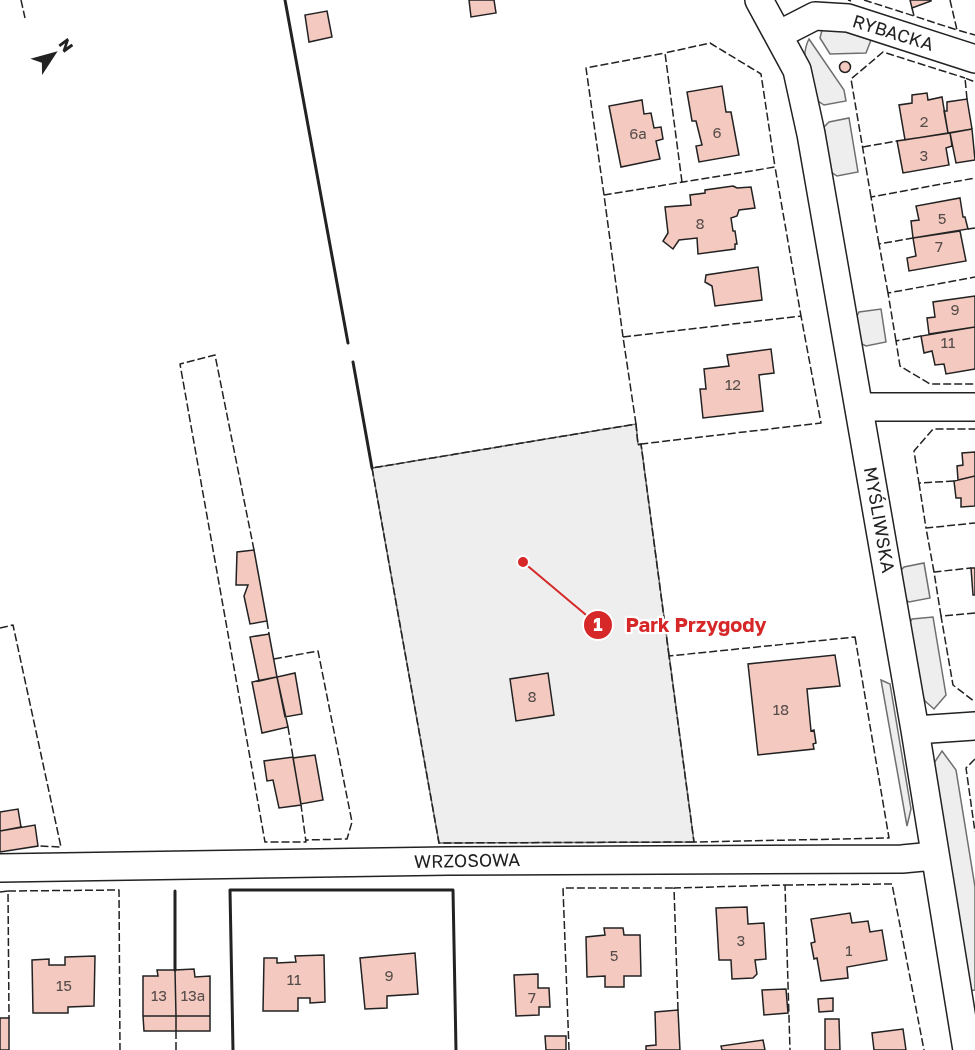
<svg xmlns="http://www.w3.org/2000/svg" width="975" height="1050" font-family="'Golos Text',sans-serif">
  <rect width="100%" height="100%" fill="#fff"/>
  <path fill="#eee" stroke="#6f6f6f" stroke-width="1.5" d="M834 28 871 40 866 53 830 54 820 38 822 30Z
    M809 39 844 90 846 101 824 105 818 101C811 80 798 60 809 39Z
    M849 118 858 172 837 176 831 172 824 127 829 122Z
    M881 309 886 342 866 346 860 343 856 318 859 312Z
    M636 424 638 444H641L694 842 439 843 372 468Z
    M924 563 930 598 909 602 903 598 899 572 904 567Z
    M933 617 946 695 934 709 925 701 919 691 908 625 912 619Z
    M881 680 890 684 911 809 907 826Z
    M942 751 956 770 975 887V990L969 991 933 769 934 763Z"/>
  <path fill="#f3c9c0" stroke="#222" stroke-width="1.5" d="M469 0H494L496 13 471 17Z
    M910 0H931V1L912 8Z
    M327 11 332 37 309 42 305 15Z
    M839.5 67a5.5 5.5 0 1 1 11 0a5.5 5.5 0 1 1-11 0Z
    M722 86 726 112H731L739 155 699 162 696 146 702 145 696 121H692L687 92Z
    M927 93 928 100 942 97 948 133 905 140 899 105 912 103V95Z
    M967 99 972 129 948 133 944 111H947V102Z
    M642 100 644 114 651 113 654 128 661 127 663 139 656 141 660 159 621 167 609 106Z
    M972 129 975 160 956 163 950 133Z
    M950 133 952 146 946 148 949 165 903 173 897 141Z
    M733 186 737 188 751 187 755 208 739 210 737 216 731 218 733 231H735L737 244H735V249L698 254 697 238 679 240 673 249 663 241 668 233 665 207 691 205 690 195 705 193V190Z
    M960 198 963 217H965L968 229 913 238 911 221 919 220 916 206Z
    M960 231 966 261 909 271 907 258 916 256 913 238Z
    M758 267 762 300 715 306 712 286 705 282 706 275Z
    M975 296V327L929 334 927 318 935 317 933 302Z
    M975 327V369L946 374 944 364 935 365 932 351 924 353 921 336Z
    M771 349 774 373 759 375 763 411 703 418 700 389H706L704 369 729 366 727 355Z
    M975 452V476L958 480 957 466 963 465 962 453Z
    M975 476V506L961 507V498H956L954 481Z
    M254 550 267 621 250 624 244 596 248 585H236L237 552Z
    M971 568H975V595H973Z
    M269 634 277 677 259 681 250 637Z
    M835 655 840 686 807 689 811 731 814 730 816 743 813 744 814 749 758 755 748 664Z
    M295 673 302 714 285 717 277 677Z
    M548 673 554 715 516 721 510 679Z
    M277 677 288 727 262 733 252 682Z
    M315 755 323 800 301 804 293 758Z
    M293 757 301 805 279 808 273 780 267 781 264 761Z
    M18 809 21 827 0 831V812Z
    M35 825 38 846 0 852V831Z
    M747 907 748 924 764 923 766 959 755 960 757 974 753 978 732 979 731 960H719L716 908Z
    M850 913 852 923 868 921 870 932 882 930 887 960 847 967 848 978 821 981 817 958 814 959 811 943 815 942 811 919Z
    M604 928H623L624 935H640L641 976H624V987H605V976L587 977 586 937 605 935Z
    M415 953 418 994 387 996V1008L365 1009 360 958Z
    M324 955 325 1002 310 1003V998H298V1011H263L264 958H277V963L296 962 295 956Z
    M95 956 94 1006 68 1007V1013H33L32 960 49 959V965H65V957Z
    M194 969 195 977 210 976V1016H176L175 970Z
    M157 970H175L176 1016H143V976H158Z
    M538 974V988H549L550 1007H539V1015L516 1016 514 975Z
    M786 989 788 1013 764 1015 762 990Z
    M833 998V1011L819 1012 818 999Z
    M678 1010 680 1050H646V1046L656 1045 655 1012Z
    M143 1016H176V1031H144Z
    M176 1016H210V1031H176Z
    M0 1018H9V1050H0Z
    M825 1019H839L840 1050H825Z
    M903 1029 906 1050H874L872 1033Z
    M545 1036H566V1050H546Z
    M763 1040 765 1050H722L721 1046Z"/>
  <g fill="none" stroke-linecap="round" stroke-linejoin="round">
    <g stroke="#222" stroke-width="30">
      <path id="minor" d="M759 0 797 70 811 134 915 730 967 1050
        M778 35 815 16 848 18 975 59
        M859 407H975
        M915 730 975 726
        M0 868 448 861 902 859 934 856"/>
    </g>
    <use href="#minor" stroke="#fff" stroke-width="27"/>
    <path stroke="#222" stroke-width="1.5" stroke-dasharray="8 3" stroke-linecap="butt" d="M21 0 25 18
      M848 0 851 1
      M864 0 914 16
      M950 0 957 30 975 35
      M912 8 914 16 957 30
      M967 99 965 78 975 82
      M863 147 897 141
      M682 182 665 53 710 43 761 74 775 167
      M604 195 586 68 665 53
      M871 197 851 79 883 52 965 78
      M968 229 975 228
      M879 244 871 197 975 178
      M888 293 879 244 913 238
      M921 336 896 341 900 366 930 384H975
      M623 337 604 195 775 167 801 316
      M896 341 888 293 975 277
      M636 424 623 337 801 316 821 423 641 444
      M954 481 919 483 914 451 933 429H975
      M919 483 926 528
      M254 550 215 355 180 364 265 842H306L301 805
      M934 572 926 528 975 523
      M975 613 941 616 953 685 975 702
      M941 616 934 572 971 568
      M267 621 269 634
      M0 628 13 625 61 847 38 846
      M855 637 889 838 694 842 669 656Z
      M669 656 641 444 638 445 636 424 372 468 439 843 694 842
      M274 659 318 651 352 822 347 839 305 840
      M288 727 293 757
      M975 759 966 768 975 832
      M785 885 892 884 924 1050
      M8 891 119 890 120 1050
      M0 892 8 891 9 1018
      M678 1010 674 888 785 885 790 1050
      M176 1031V1050
      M569 1050 563 888H674"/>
    <path stroke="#222" stroke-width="3" d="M285 0 348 343
      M353 362 372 468
      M175 891V970
      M233 1050 230 890H453L456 1050"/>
  </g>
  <g text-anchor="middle" stroke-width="4.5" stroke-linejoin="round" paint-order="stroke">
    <g font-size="15" fill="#564c4a">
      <text x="924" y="127">2</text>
      <text x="717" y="138">6</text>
      <text x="638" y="139">6a</text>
      <text x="924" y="161">3</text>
      <text x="942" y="224">5</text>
      <text x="700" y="229">8</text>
      <text x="939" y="252">7</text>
      <text x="955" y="315">9</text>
      <text x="948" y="348">11</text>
      <text x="733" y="390">12</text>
      <text x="532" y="702">8</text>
      <text x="781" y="715">18</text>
      <text x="741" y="946">3</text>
      <text x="849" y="956">1</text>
      <text x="614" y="961">5</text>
      <text x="389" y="981">9</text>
      <text x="294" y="985">11</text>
      <text x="64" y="991">15</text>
      <text x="159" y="1001">13</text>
      <text x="193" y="1001">13a</text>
      <text x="532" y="1003">7</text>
    </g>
    <g font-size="18" fill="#222" stroke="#fff">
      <text transform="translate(893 33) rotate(17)" y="6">RYBACKA</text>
      <text transform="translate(879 520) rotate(80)" y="6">MYŚLIWSKA</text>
      <text transform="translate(467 861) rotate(-1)" y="6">WRZOSOWA</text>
    </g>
  </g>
  <path fill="none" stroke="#d62828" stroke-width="2" d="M523 562L598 625"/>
  <g fill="#d62828" stroke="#fff" stroke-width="2">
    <circle cx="523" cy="562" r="6"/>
    <circle cx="598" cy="625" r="15"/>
  </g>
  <g font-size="18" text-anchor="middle" font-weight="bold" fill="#fff">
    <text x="598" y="631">1</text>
  </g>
  <g font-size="20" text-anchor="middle" font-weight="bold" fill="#d62828" stroke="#fff" stroke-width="4.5" stroke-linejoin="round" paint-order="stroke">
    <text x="696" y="632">Park Przygody</text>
  </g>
  <g transform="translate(54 54) rotate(54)" stroke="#ffffff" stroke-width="4.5" paint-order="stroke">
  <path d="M0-4.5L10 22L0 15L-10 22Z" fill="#222222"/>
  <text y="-9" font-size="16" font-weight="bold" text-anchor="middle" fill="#222222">N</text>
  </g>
</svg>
